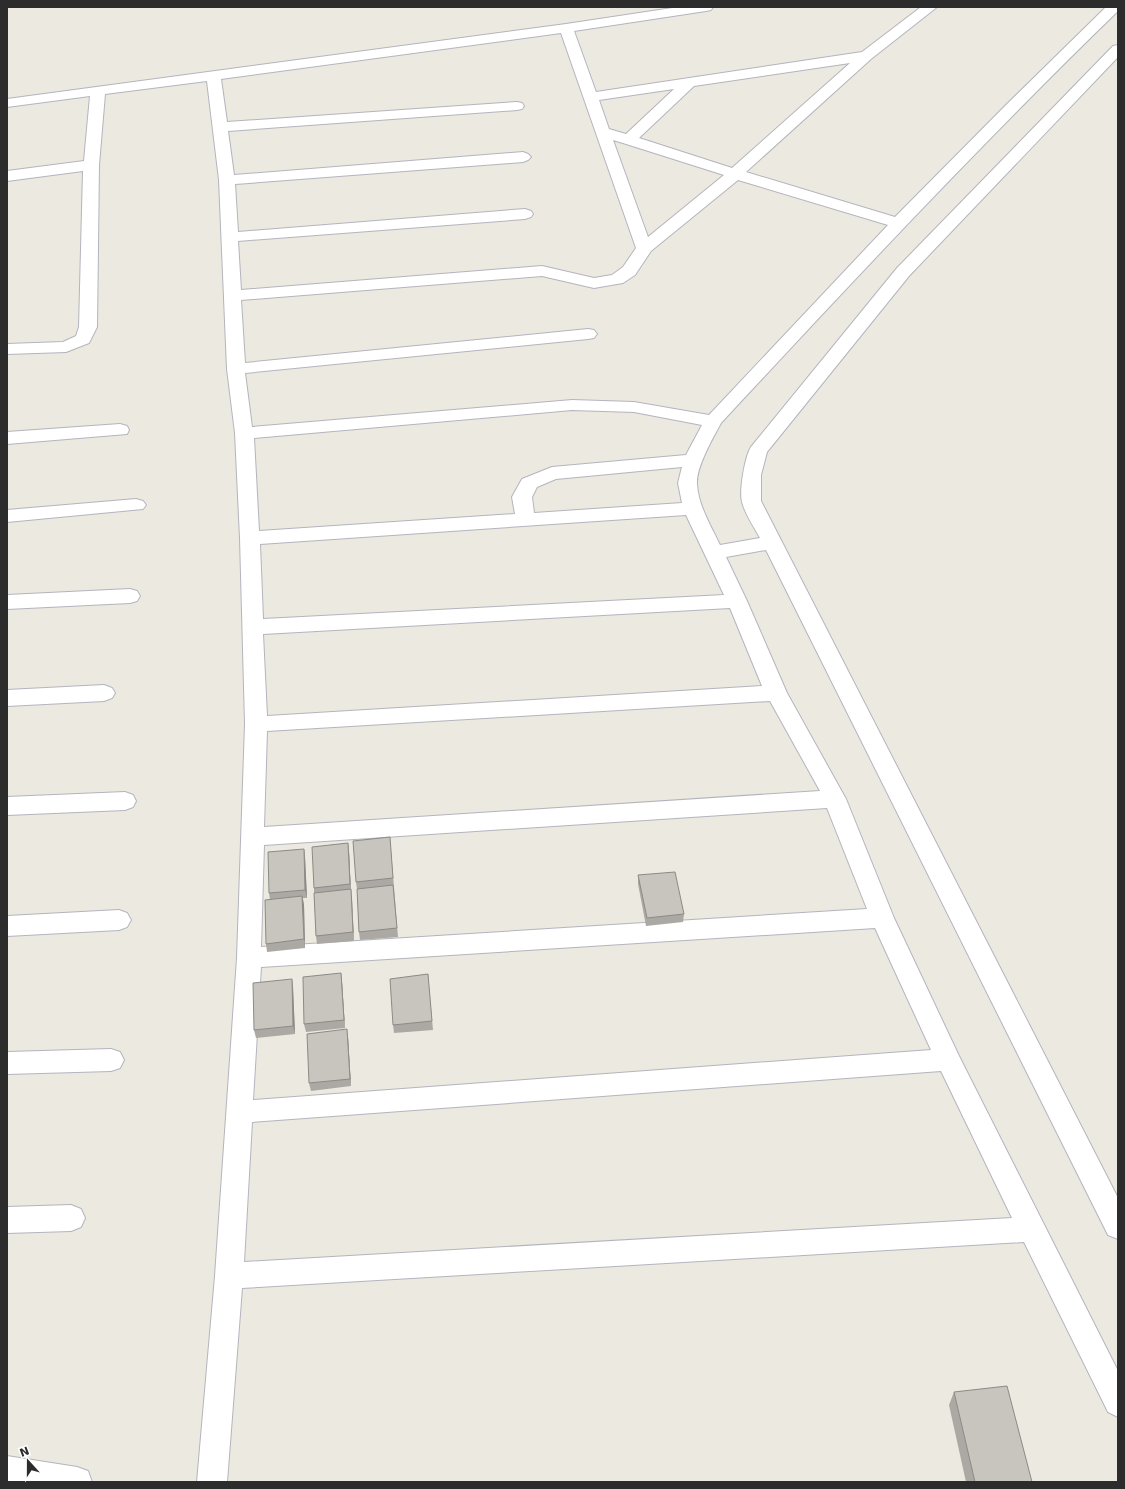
<svg xmlns="http://www.w3.org/2000/svg" width="1125" height="1489" font-family="'DejaVu Sans',sans-serif">
  <rect width="100%" height="100%" fill="#ece9e0"/>
  <g fill="none" stroke-linecap="round" stroke-linejoin="round">
    <g stroke="#b4b4be" stroke-width="2">
      <path id="minor" d="M679 7H713L711 10 706 11 574 31 596 92 862 52 921 7H937L871 59 746 172 895 217 1006 105 1106 7H1118V11C981 144 851 283 721 423 713 438 696 467 697 484 698 505 711 526 720 545L760 538C754 527 745 514 742 502 739 491 745 456 751 447L897 268 1113 46 1118 45V57L909 276 767 452 761 475V501L1118 1198V1239L1108 1235 766 550 726 557 747 601 787 693 846 799 894 918 959 1056 1118 1371V1417L1108 1412 1024 1242 242 1288 227 1482H197L215 1276 237 958 245 724 240 538 235 433 227 369 219 180 207 81 105 94 99 165 97 327 89 343 66 352 7 354V344L63 342 76 336 79 327 83 171 7 181V171L84 161 90 96 7 107V99L566 24ZM561 33 636 248 623 267 612 275 594 278 542 266 241 290 238 241 525 219 531 217 533 214 531 211 525 209 238 232 235 184 523 162 528 160 531 157 528 154 523 152 234 175 228 131 517 110 522 109 524 106 522 103 517 102 227 122 221 79ZM850 63 732 168 639 138 694 86ZM674 89 626 134 609 129 599 100ZM613 140 623 143 724 175 648 237ZM738 180 888 225 709 415 634 402 572 400 252 427 245 373 588 339 594 338 597 334 594 330 588 329 245 363 241 300 542 276 594 288 617 284 623 283 635 275 651 251ZM572 410 634 412 702 425 686 455 552 467 522 479 512 497 515 514 259 531 254 438ZM682 467 678 483 682 503 534 513 532 497 537 487 556 479ZM686 515 724 595 263 619 260 544ZM730 608 762 686 267 716 263 634ZM770 701 820 791 264 827 267 731ZM827 808 867 909 261 947 264 845ZM875 928 931 1050 253 1100 261 967ZM941 1071 1012 1218 244 1262 252 1122Z
        M120 424 127 426 129 430 127 434 7 444V432Z
        M136 499 143 501 146 505 143 509 7 522V510Z
        M130 589 137 591 140 596 137 601 130 603 7 609V595Z
        M104 685 112 688 115 693 112 698 104 701 7 706V690Z
        M125 792 133 795 136 801 133 807 125 810 7 815V797Z
        M119 910 127 913 131 920 127 927 119 930 7 936V916Z
        M111 1049 120 1052 124 1060 120 1068 111 1071 7 1074V1052Z
        M71 1205 81 1209 85 1218 81 1227 71 1231 7 1233V1207Z
        M7 1456 77 1467 88 1471 92 1482H7Z"/>
    </g>
    <use href="#minor" fill="#fff" fill-rule="evenodd"/>
  </g>
  <path fill="#aca9a4" d="M390 837 398 937 360 940 359 932 357 889 356 882Z
    M348 843 349 851 351 893 354 941 317 944 316 936 314 893V888Z
    M304 849 305 857 307 898H303L304 905 305 948 267 952 266 944 270 900 269 893Z
    M638 875 684 914 683 922 646 926 638 884Z
    M341 973 342 982 345 1028 306 1032 304 1024Z
    M428 974 433 1030 394 1033 393 1025Z
    M292 979 293 987 295 1034 256 1038 254 1030Z
    M348 1037 351 1086 311 1091 309 1083Z
    M954 1392 1032 1482H966L949 1405Z"/>
  <path fill="#8c8a86" d="M348 843 349 851 351 893 350 884Z
    M304 849 305 857 307 898 305 890Z
    M351 889 352 898 354 941 353 932Z
    M302 896 304 905 305 948 304 939Z
    M341 973 342 982 345 1028 344 1020Z
    M292 979 293 987 295 1034 293 1026Z
    M347 1029 348 1037 351 1086 350 1079Z"/>
  <path fill="#c8c5bf" stroke="#8c8a86" d="M390 837 393 878 356 882 353 841Z
    M348 843 350 884 314 888 312 847Z
    M304 849 305 890 269 893 268 852Z
    M675 872 684 914 647 918 638 875Z
    M393 885 397 928 359 932 357 889Z
    M351 889 353 932 316 936 314 893Z
    M302 896 304 939 266 944 265 900Z
    M341 973 344 1020 304 1024 303 977Z
    M428 974 432 1021 393 1025 390 979Z
    M292 979 293 1026 254 1030 253 983Z
    M347 1029 350 1079 309 1083 307 1034Z
    M1007 1386 1032 1482H975L954 1392Z"/>
  <rect width="1125" height="1489" fill="none" stroke="#2c2c2c" stroke-width="16"/>
  <g transform="translate(28 1461) rotate(339)" stroke="#ffffff" stroke-width="3" paint-order="stroke">
  <path d="M0-3L7 15L0 10L-7 15Z" fill="#2c2c2c"/>
  <text y="-6" font-size="11" font-weight="bold" text-anchor="middle" fill="#2c2c2c">N</text>
  </g>
</svg>
